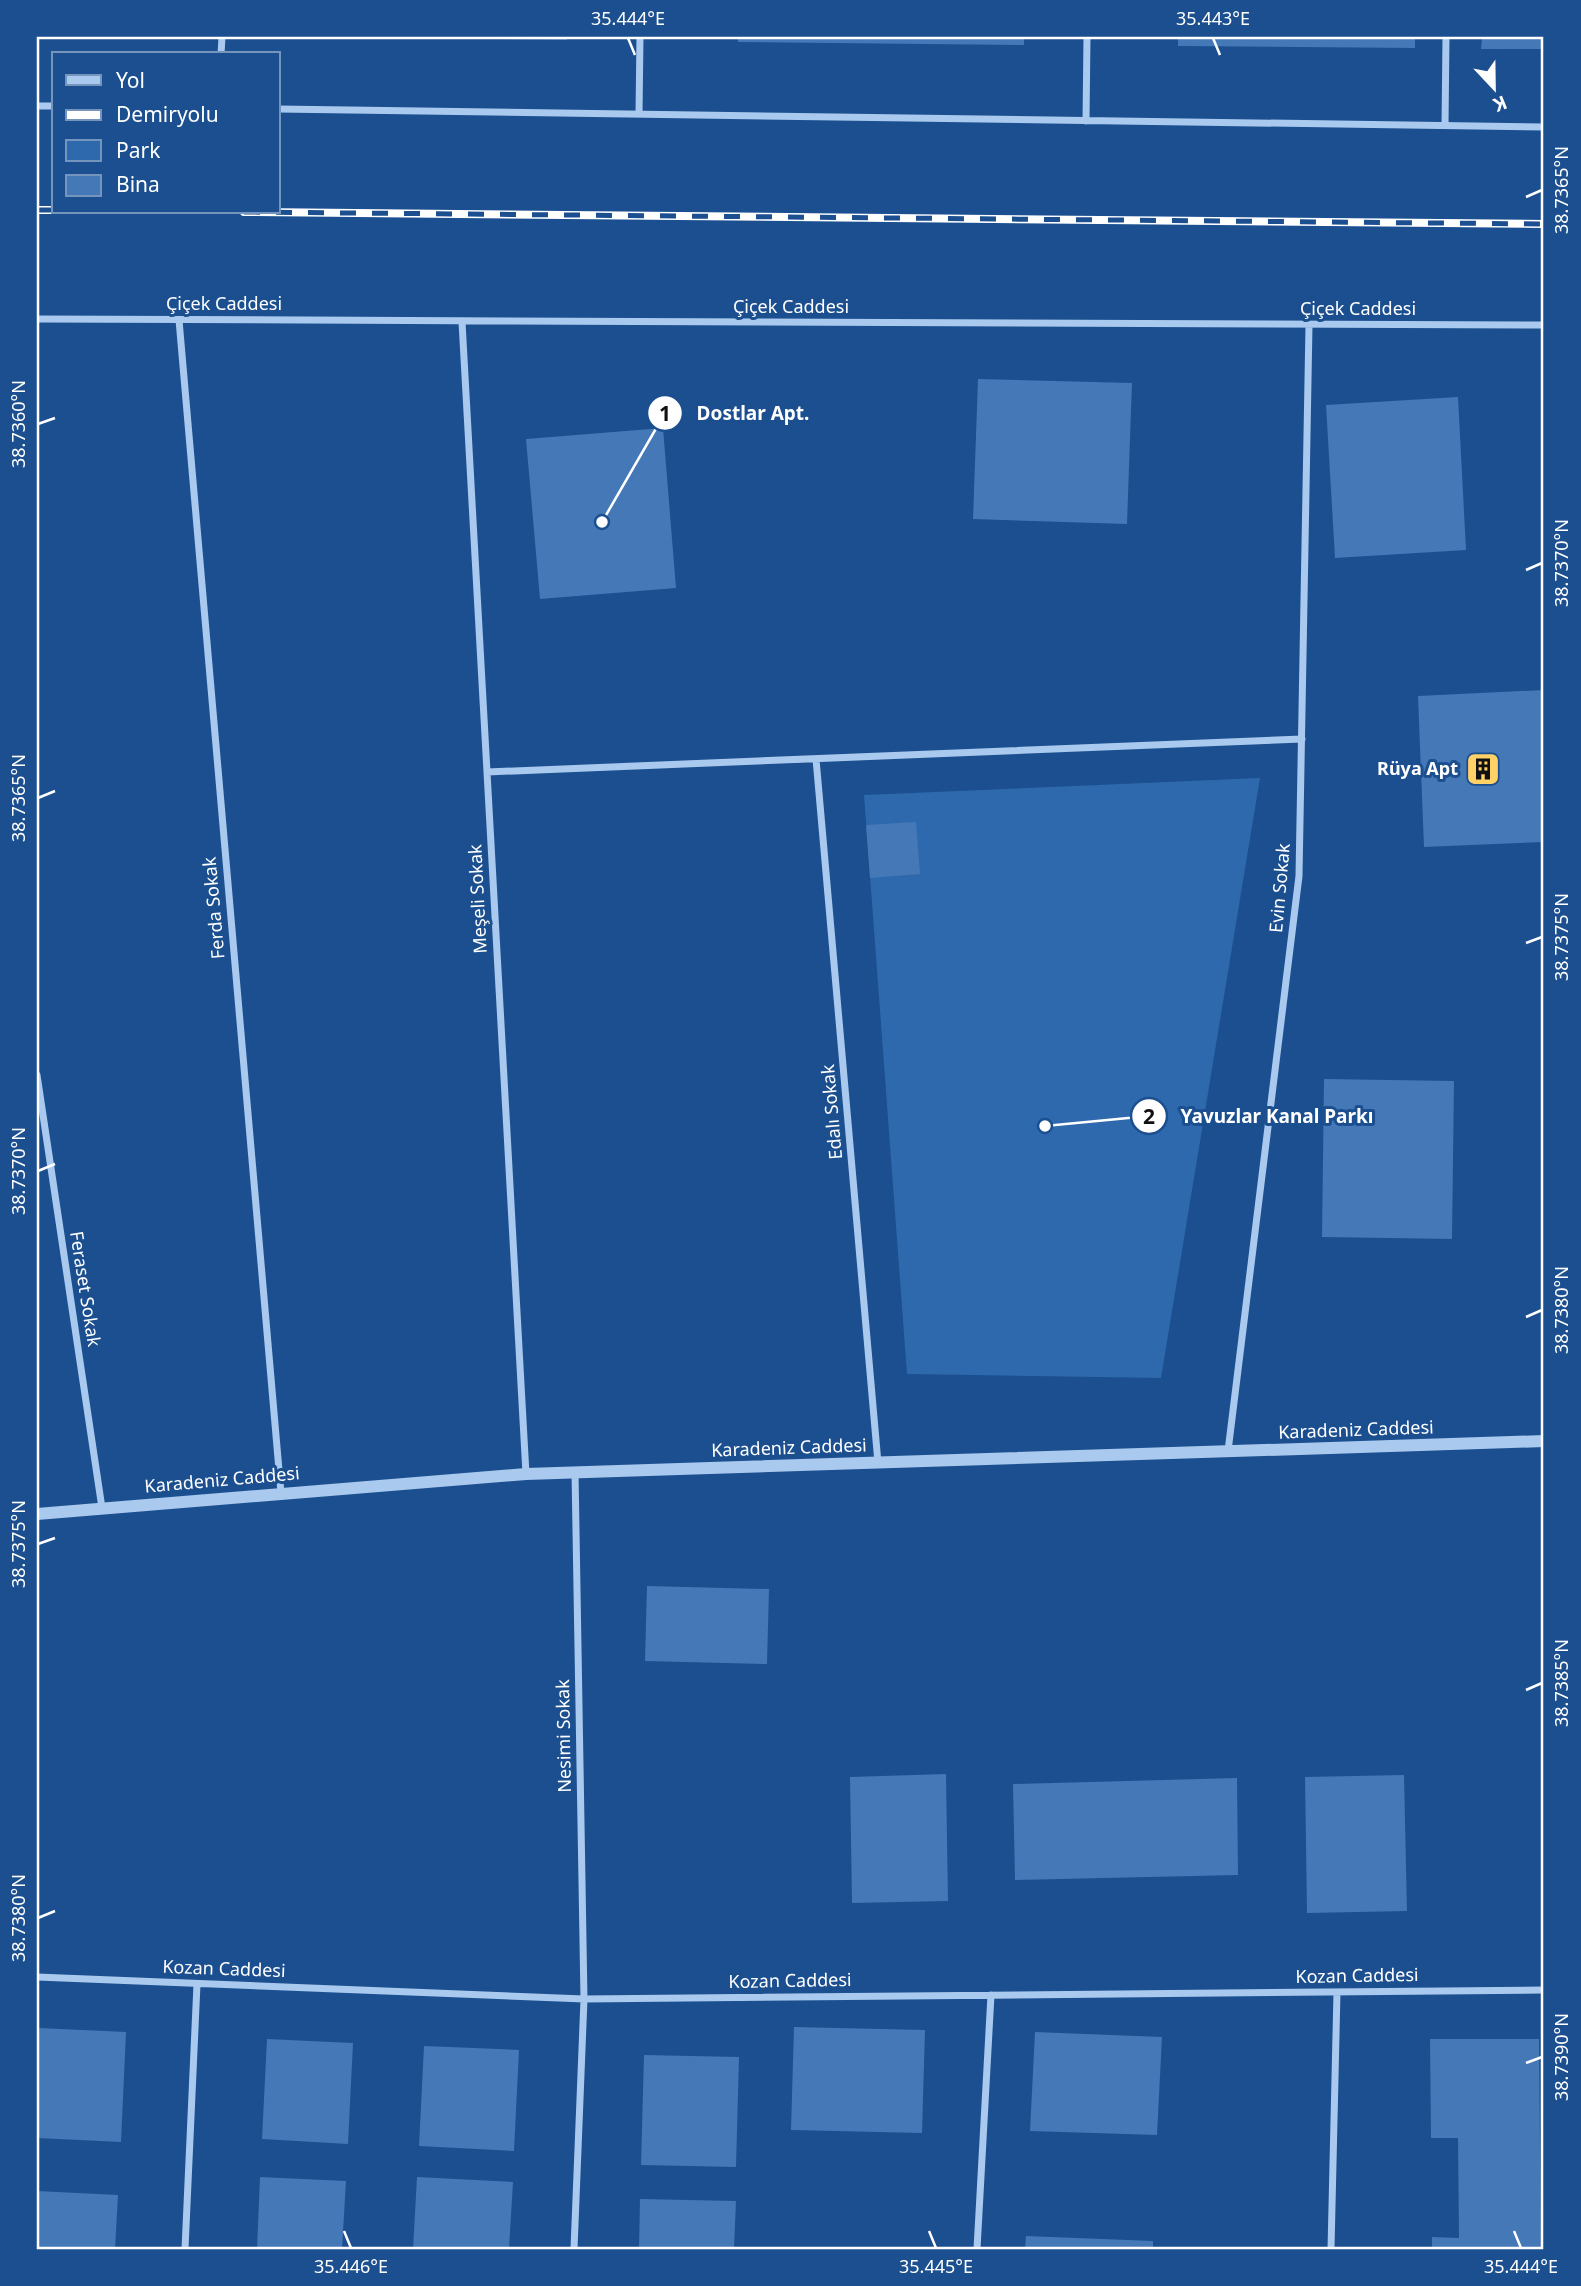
<svg xmlns="http://www.w3.org/2000/svg" width="1581" height="2286" font-family="'Noto Sans',sans-serif">
  <rect width="100%" height="100%" fill="#1b4f8f"/>
  <path fill="#2e69ad" d="M1260 778 1161 1378 907 1374 864 795Z"/>
  <path fill="#4478b7" d="M495 37H567V40L495 39Z
    M738 37H1024V45L738 42Z
    M1178 37H1415V48L1178 46Z
    M1482 37H1544V49H1481Z
    M978 379 1132 383 1127 524 973 519Z
    M1458 397 1466 550 1335 558 1326 405Z
    M663 428 676 588 540 599 526 439Z
    M1544 690V842L1424 847 1418 696Z
    M916 822 920 874 870 878 866 825Z
    M1324 1079 1454 1081 1452 1239 1322 1237Z
    M647 1586 769 1589 767 1664 645 1661Z
    M946 1774 948 1901 852 1903 850 1777Z
    M1404 1775 1407 1911 1307 1913 1305 1777Z
    M1237 1778 1238 1875 1015 1880 1013 1784Z
    M794 2027 925 2030 922 2133 791 2130Z
    M39 2028 126 2032 121 2142 37 2138Z
    M1035 2032 1162 2037 1157 2135 1030 2131Z
    M267 2039 353 2043 348 2144 262 2139Z
    M1430 2039H1539L1541 2249H1432V2237L1459 2238 1458 2138H1431Z
    M424 2046 519 2050 514 2151 419 2146Z
    M644 2055 739 2057 736 2167 641 2165Z
    M260 2177 346 2181 342 2249H257Z
    M417 2177 513 2182 509 2249H413Z
    M37 2191 118 2195 115 2249H37Z
    M640 2199 736 2201 734 2249H639Z
    M1026 2236 1153 2241V2249H1025Z"/>
  <g fill="none" stroke-linecap="round" stroke-linejoin="round">
    <path stroke="#a9c9ee" stroke-width="7" d="M221 54 222 37
      M37 106H54
      M278 109 1544 127
      M639 114 640 37
      M1086 121 1087 37
      M1445 125 1446 37
      M37 319 1544 325
      M179 320 281 1493
      M462 322 526 1474
      M816 759 878 1463
      M487 772 1302 739
      M37 1075 102 1508
      M1228 1451 1299 876 1309 325
      M37 1977 584 1999 1544 1990
      M185 2249 197 1984
      M574 2249 584 1999 575 1472
      M977 2249 991 1995
      M1331 2249 1337 1992"/>
    <path stroke="#a9c9ee" stroke-width="12" d="M37 1514 526 1474 1544 1441"/>
    <g stroke="#fff" stroke-width="8">
      <path id="rail" d="M37 210H54
        M244 212 1544 224"/>
    </g>
    <use href="#rail" stroke="#1b4f8f" stroke-width="5" stroke-dasharray="16" stroke-linecap="butt"/>
  </g>
  <path fill="none" stroke="#fff" stroke-width="2.5" d="M628 38 635 55M1213 38 1220 55M1526 197 1542 190M38 424 55 418M1526 570 1542 563M38 798 55 791M1526 943 1542 937M38 1171 55 1164M1526 1317 1542 1310M38 1544 55 1538M1526 1690 1542 1683M38 1918 55 1911M1526 2063 1542 2057M344 2231 351 2248M929 2231 936 2248M1514 2231 1521 2248"/>
  <defs>
    <g id="building-square" transform="scale(1.75)"><rect x="-9" y="-9" width="18" height="18" rx="4" fill="#ffd166" stroke="#1b4f8f"/><path d="M-4-6H4V6H1V3H-1V6H-4ZM-2.5-4.3h1.7v1.8h-1.7ZM.8-4.3h1.7v1.8H.8ZM-2.5-1h1.7V.8h-1.7ZM.8-1h1.7V.8H.8Z" fill="#111"/></g>
  </defs>
  <g fill-rule="evenodd">
    <use href="#building-square" x="1483" y="769"/>
  </g>
  <g text-anchor="middle" stroke-width="6" stroke-linejoin="round" paint-order="stroke">
    <g font-size="18" fill="#fff" stroke="#1b4f8f">
      <text x="224" y="310">Çiçek Caddesi</text>
      <text x="791" y="313">Çiçek Caddesi</text>
      <text x="1358" y="315">Çiçek Caddesi</text>
      <text transform="translate(1280 888) rotate(-85)" y="6">Evin Sokak</text>
      <text transform="translate(478 899) rotate(-93)" y="6">Meşeli Sokak</text>
      <text transform="translate(214 908) rotate(-95)" y="6">Ferda Sokak</text>
      <text transform="translate(832 1112) rotate(-95)" y="6">Edalı Sokak</text>
      <text transform="translate(85 1289) rotate(81)" y="6">Feraset Sokak</text>
      <text transform="translate(1356 1430) rotate(-2)" y="6">Karadeniz Caddesi</text>
      <text transform="translate(789 1448) rotate(-2)" y="6">Karadeniz Caddesi</text>
      <text transform="translate(222 1480) rotate(-5)" y="6">Karadeniz Caddesi</text>
      <text transform="translate(564 1736) rotate(-91)" y="6">Nesimi Sokak</text>
      <text transform="translate(224 1969) rotate(2)" y="6">Kozan Caddesi</text>
      <text transform="translate(1357 1976) rotate(-1)" y="6">Kozan Caddesi</text>
      <text transform="translate(790 1981) rotate(-1)" y="6">Kozan Caddesi</text>
    </g>
    <g font-size="18" font-weight="bold" fill="#fff" stroke="#1b4f8f" text-anchor="end">
      <text x="1458" y="775">Rüya Apt</text>
    </g>
  </g>
  <path fill="none" stroke="#fff" stroke-width="2.5" d="M602 522L665 413M1045 1126L1149 1116"/>
  <g fill="#fff" stroke="#1b4f8f" stroke-width="2.5">
    <circle cx="602" cy="522" r="7"/>
    <circle cx="1045" cy="1126" r="7"/>
    <circle cx="665" cy="413" r="18"/>
    <circle cx="1149" cy="1116" r="18"/>
  </g>
  <g font-size="21" text-anchor="middle" font-weight="bold" fill="#111">
    <text x="665" y="421">1</text>
    <text x="1149" y="1124">2</text>
  </g>
  <g font-size="19" text-anchor="middle" font-weight="bold" fill="#fff" stroke="#1b4f8f" stroke-width="6" stroke-linejoin="round" paint-order="stroke">
    <text x="753" y="420">Dostlar Apt.</text>
    <text x="1277" y="1123">Yavuzlar Kanal Parkı</text>
  </g>
  <rect width="1581" height="2286" fill="none" stroke="#1b4f8f" stroke-width="77"/>
  <rect x="52" y="52" width="228" height="161" fill="#1b4f8f" stroke="#7695bc" stroke-width="2"/>
  <rect x="66" y="75" width="35" height="10" fill="#a9c9ee" stroke="#7695bc" stroke-width="2"/>
  <text x="116" y="88" font-size="21" fill="#ffffff">Yol</text>
  <rect x="66" y="110" width="35" height="10" fill="#ffffff" stroke="#7695bc" stroke-width="2"/>
  <text x="116" y="122" font-size="21" fill="#ffffff">Demiryolu</text>
  <rect x="66" y="140" width="35" height="21" fill="#2e69ad" stroke="#7695bc" stroke-width="2"/>
  <text x="116" y="158" font-size="21" fill="#ffffff">Park</text>
  <rect x="66" y="175" width="35" height="21" fill="#4478b7" stroke="#7695bc" stroke-width="2"/>
  <text x="116" y="192" font-size="21" fill="#ffffff">Bina</text>
  <g transform="translate(1494 88) rotate(158)" stroke="#1b4f8f" stroke-width="5" paint-order="stroke">
  <path d="M0-5L12 26L0 18L-12 26Z" fill="#ffffff"/>
  <text y="-10" font-size="19" font-weight="bold" text-anchor="middle" fill="#ffffff">K</text>
  </g>
  <rect x="38" y="38" width="1504" height="2210" fill="none" stroke="#fff" stroke-width="2.5"/>
  <g font-size="18" text-anchor="middle" fill="#fff">
    <text x="628" y="25">35.444°E</text>
    <text x="1213" y="25">35.443°E</text>
    <text transform="translate(1562 190) rotate(-90)" y="6">38.7365°N</text>
    <text transform="translate(19 424) rotate(-90)" y="6">38.7360°N</text>
    <text transform="translate(1562 563) rotate(-90)" y="6">38.7370°N</text>
    <text transform="translate(19 798) rotate(-90)" y="6">38.7365°N</text>
    <text transform="translate(1562 937) rotate(-90)" y="6">38.7375°N</text>
    <text transform="translate(19 1171) rotate(-90)" y="6">38.7370°N</text>
    <text transform="translate(1562 1310) rotate(-90)" y="6">38.7380°N</text>
    <text transform="translate(19 1544) rotate(-90)" y="6">38.7375°N</text>
    <text transform="translate(1562 1683) rotate(-90)" y="6">38.7385°N</text>
    <text transform="translate(19 1918) rotate(-90)" y="6">38.7380°N</text>
    <text transform="translate(1562 2057) rotate(-90)" y="6">38.7390°N</text>
    <text x="351" y="2273">35.446°E</text>
    <text x="936" y="2273">35.445°E</text>
    <text x="1521" y="2273">35.444°E</text>
  </g>
</svg>
